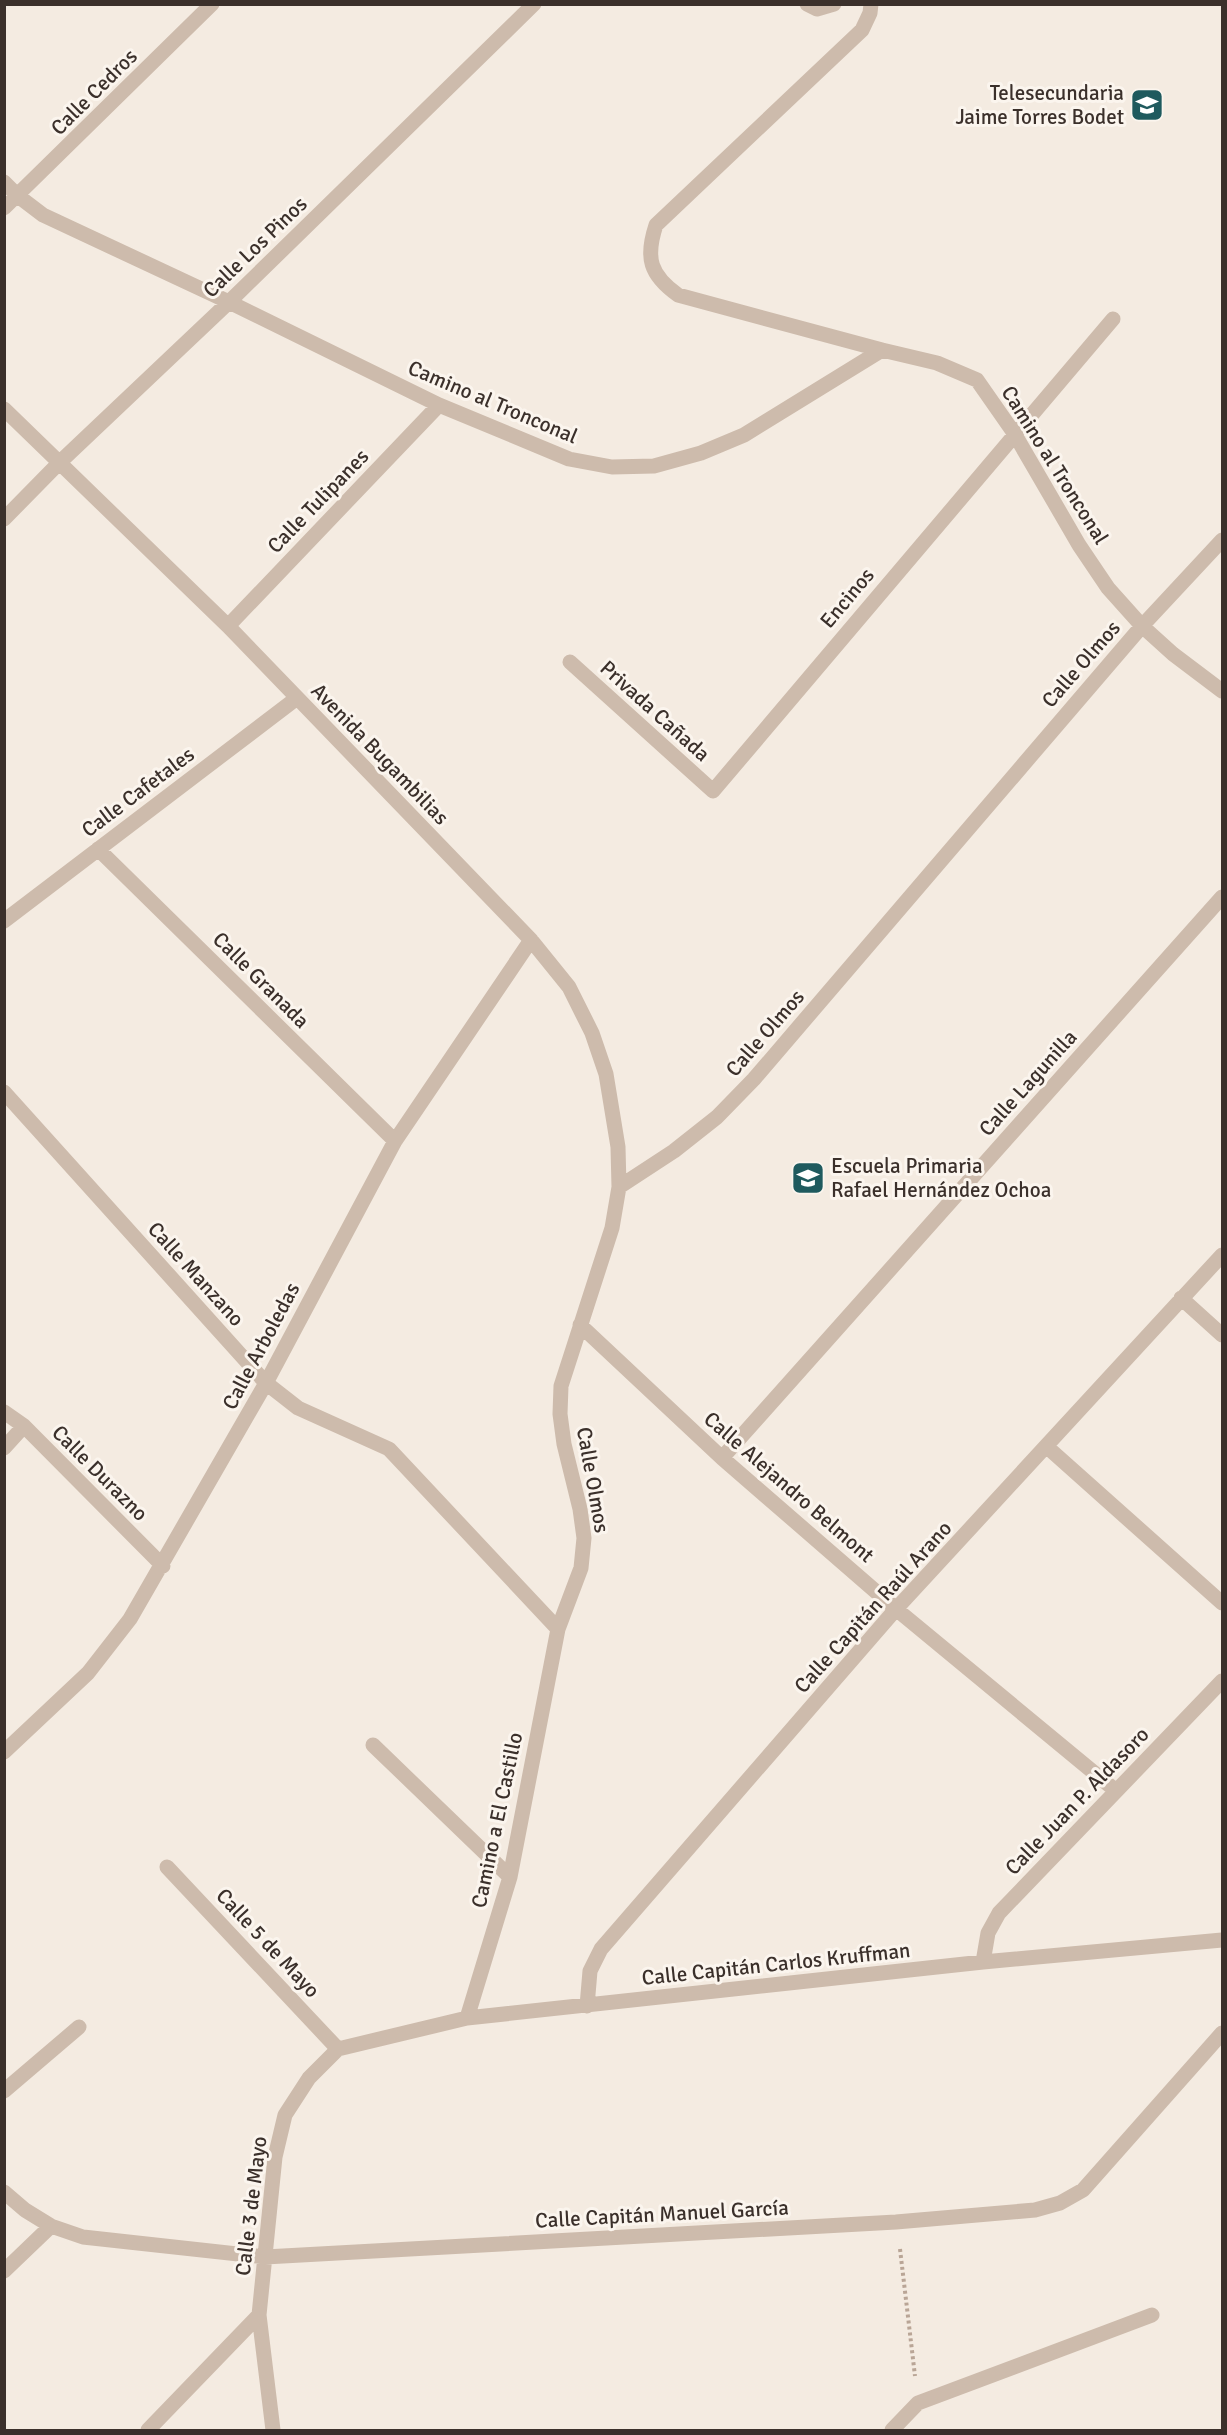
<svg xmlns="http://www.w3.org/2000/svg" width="1227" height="2435" font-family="Signika,sans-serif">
  <rect width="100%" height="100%" fill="#f4ebe1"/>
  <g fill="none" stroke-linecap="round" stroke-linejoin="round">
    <path stroke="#b9a596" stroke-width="4" stroke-dasharray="3 3" stroke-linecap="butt" d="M900 2249 915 2376"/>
    <path stroke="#cdbbac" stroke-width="15" d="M807 4 817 9 834 4
      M871 4 870 13 862 30 656 225C645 258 650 275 678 295L882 350
      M4 182 18 196 43 215 229 302 439 405 569 459 612 467 654 466 701 453 744 435 882 350 937 363 977 380 1014 433 1079 545 1108 588 1142 626 1173 654 1222 691
      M4 208 212 4
      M4 409 228 626 531 940 569 987 592 1033 606 1074 618 1147 619 1187 612 1228 561 1386 560 1414 564 1444 580 1509 584 1538 581 1568 558 1629 510 1877 467 2018
      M4 519 59 463 229 302 534 4
      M228 626 439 405
      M570 662 713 791 1113 319
      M98 849 395 1141
      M4 921 297 698
      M4 1092 266 1383 298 1408 389 1449 558 1629
      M619 1187 674 1151 717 1117 754 1079 1142 626 1222 540
      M1181 1298 1222 1335
      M580 1325 722 1458 896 1609 1115 1790
      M4 1412 24 1426 163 1566
      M1046 1446 1222 1603
      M4 1448 24 1426
      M722 1458 1222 897
      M373 1745 510 1877
      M4 1752 88 1673 130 1619 266 1383 395 1141 531 940
      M167 1867 338 2049
      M983 1962 988 1933 999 1913 1222 1681
      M587 2006 590 1971 601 1949 896 1609 1222 1255
      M338 2049 467 2018 983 1962 1222 1940
      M4 2091 79 2027
      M4 2192 25 2210 51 2226 83 2237 265 2257 896 2222 1035 2210 1060 2203 1083 2190 1222 2033
      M4 2271 51 2226
      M148 2430 259 2315
      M273 2430 259 2315 275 2157 285 2115 309 2078 338 2049
      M892 2430 918 2403 1152 2315"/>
  </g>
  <defs>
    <g id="school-square" transform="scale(1.725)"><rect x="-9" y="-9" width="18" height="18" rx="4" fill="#1f5a5e" stroke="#fbf5ee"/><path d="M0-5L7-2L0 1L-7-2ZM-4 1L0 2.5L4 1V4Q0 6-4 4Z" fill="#fff"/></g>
  </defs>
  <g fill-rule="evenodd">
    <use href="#school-square" x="1147" y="105"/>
    <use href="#school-square" x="808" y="1178"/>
  </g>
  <g text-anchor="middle" stroke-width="6" stroke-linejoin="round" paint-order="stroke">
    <g font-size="21" fill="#3b302b" stroke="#fbf5ee">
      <text transform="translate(94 92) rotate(-45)" y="7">Calle Cedros</text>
      <text transform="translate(255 247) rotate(-44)" y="7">Calle Los Pinos</text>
      <text transform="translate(493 402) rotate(23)" y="7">Camino al Tronconal</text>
      <text transform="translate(1055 465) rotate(58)" y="7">Camino al Tronconal</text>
      <text transform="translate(318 501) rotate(-46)" y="7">Calle Tulipanes</text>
      <text transform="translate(847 598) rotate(-50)" y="7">Encinos</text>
      <text transform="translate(1081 664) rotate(-49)" y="7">Calle Olmos</text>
      <text transform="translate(655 711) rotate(42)" y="7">Privada Cañada</text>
      <text transform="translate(380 754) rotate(46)" y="7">Avenida Bugambilias</text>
      <text transform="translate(138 792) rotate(-37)" y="7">Calle Cafetales</text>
      <text transform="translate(261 980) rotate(45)" y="7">Calle Granada</text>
      <text transform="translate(765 1033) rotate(-49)" y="7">Calle Olmos</text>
      <text transform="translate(1028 1083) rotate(-48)" y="7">Calle Lagunilla</text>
      <text transform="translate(196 1274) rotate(48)" y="7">Calle Manzano</text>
      <text transform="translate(261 1346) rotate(-62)" y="7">Calle Arboledas</text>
      <text transform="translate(100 1473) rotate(45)" y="7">Calle Durazno</text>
      <text transform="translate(593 1480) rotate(80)" y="7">Calle Olmos</text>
      <text transform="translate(789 1487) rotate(41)" y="7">Calle Alejandro Belmont</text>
      <text transform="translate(873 1607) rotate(-48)" y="7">Calle Capitán Raúl Arano</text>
      <text transform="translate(1077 1801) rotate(-46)" y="7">Calle Juan P. Aldasoro</text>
      <text transform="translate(497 1820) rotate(-78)" y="7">Camino a El Castillo</text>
      <text transform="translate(268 1943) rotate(47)" y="7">Calle 5 de Mayo</text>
      <text transform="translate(776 1964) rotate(-6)" y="7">Calle Capitán Carlos Kruffman</text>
      <text transform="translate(251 2206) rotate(-83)" y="7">Calle 3 de Mayo</text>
      <text transform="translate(662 2214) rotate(-3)" y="7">Calle Capitán Manuel García</text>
    </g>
    <g font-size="21" fill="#3b302b" stroke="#fbf5ee" text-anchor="end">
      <text x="1124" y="100">Telesecundaria<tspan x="1124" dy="24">Jaime Torres Bodet</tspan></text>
      <text x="831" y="1173" text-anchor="start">Escuela Primaria<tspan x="831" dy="24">Rafael Hernández Ochoa</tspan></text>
    </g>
  </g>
  <rect width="1227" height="2435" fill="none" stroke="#3b302b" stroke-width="12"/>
</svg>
